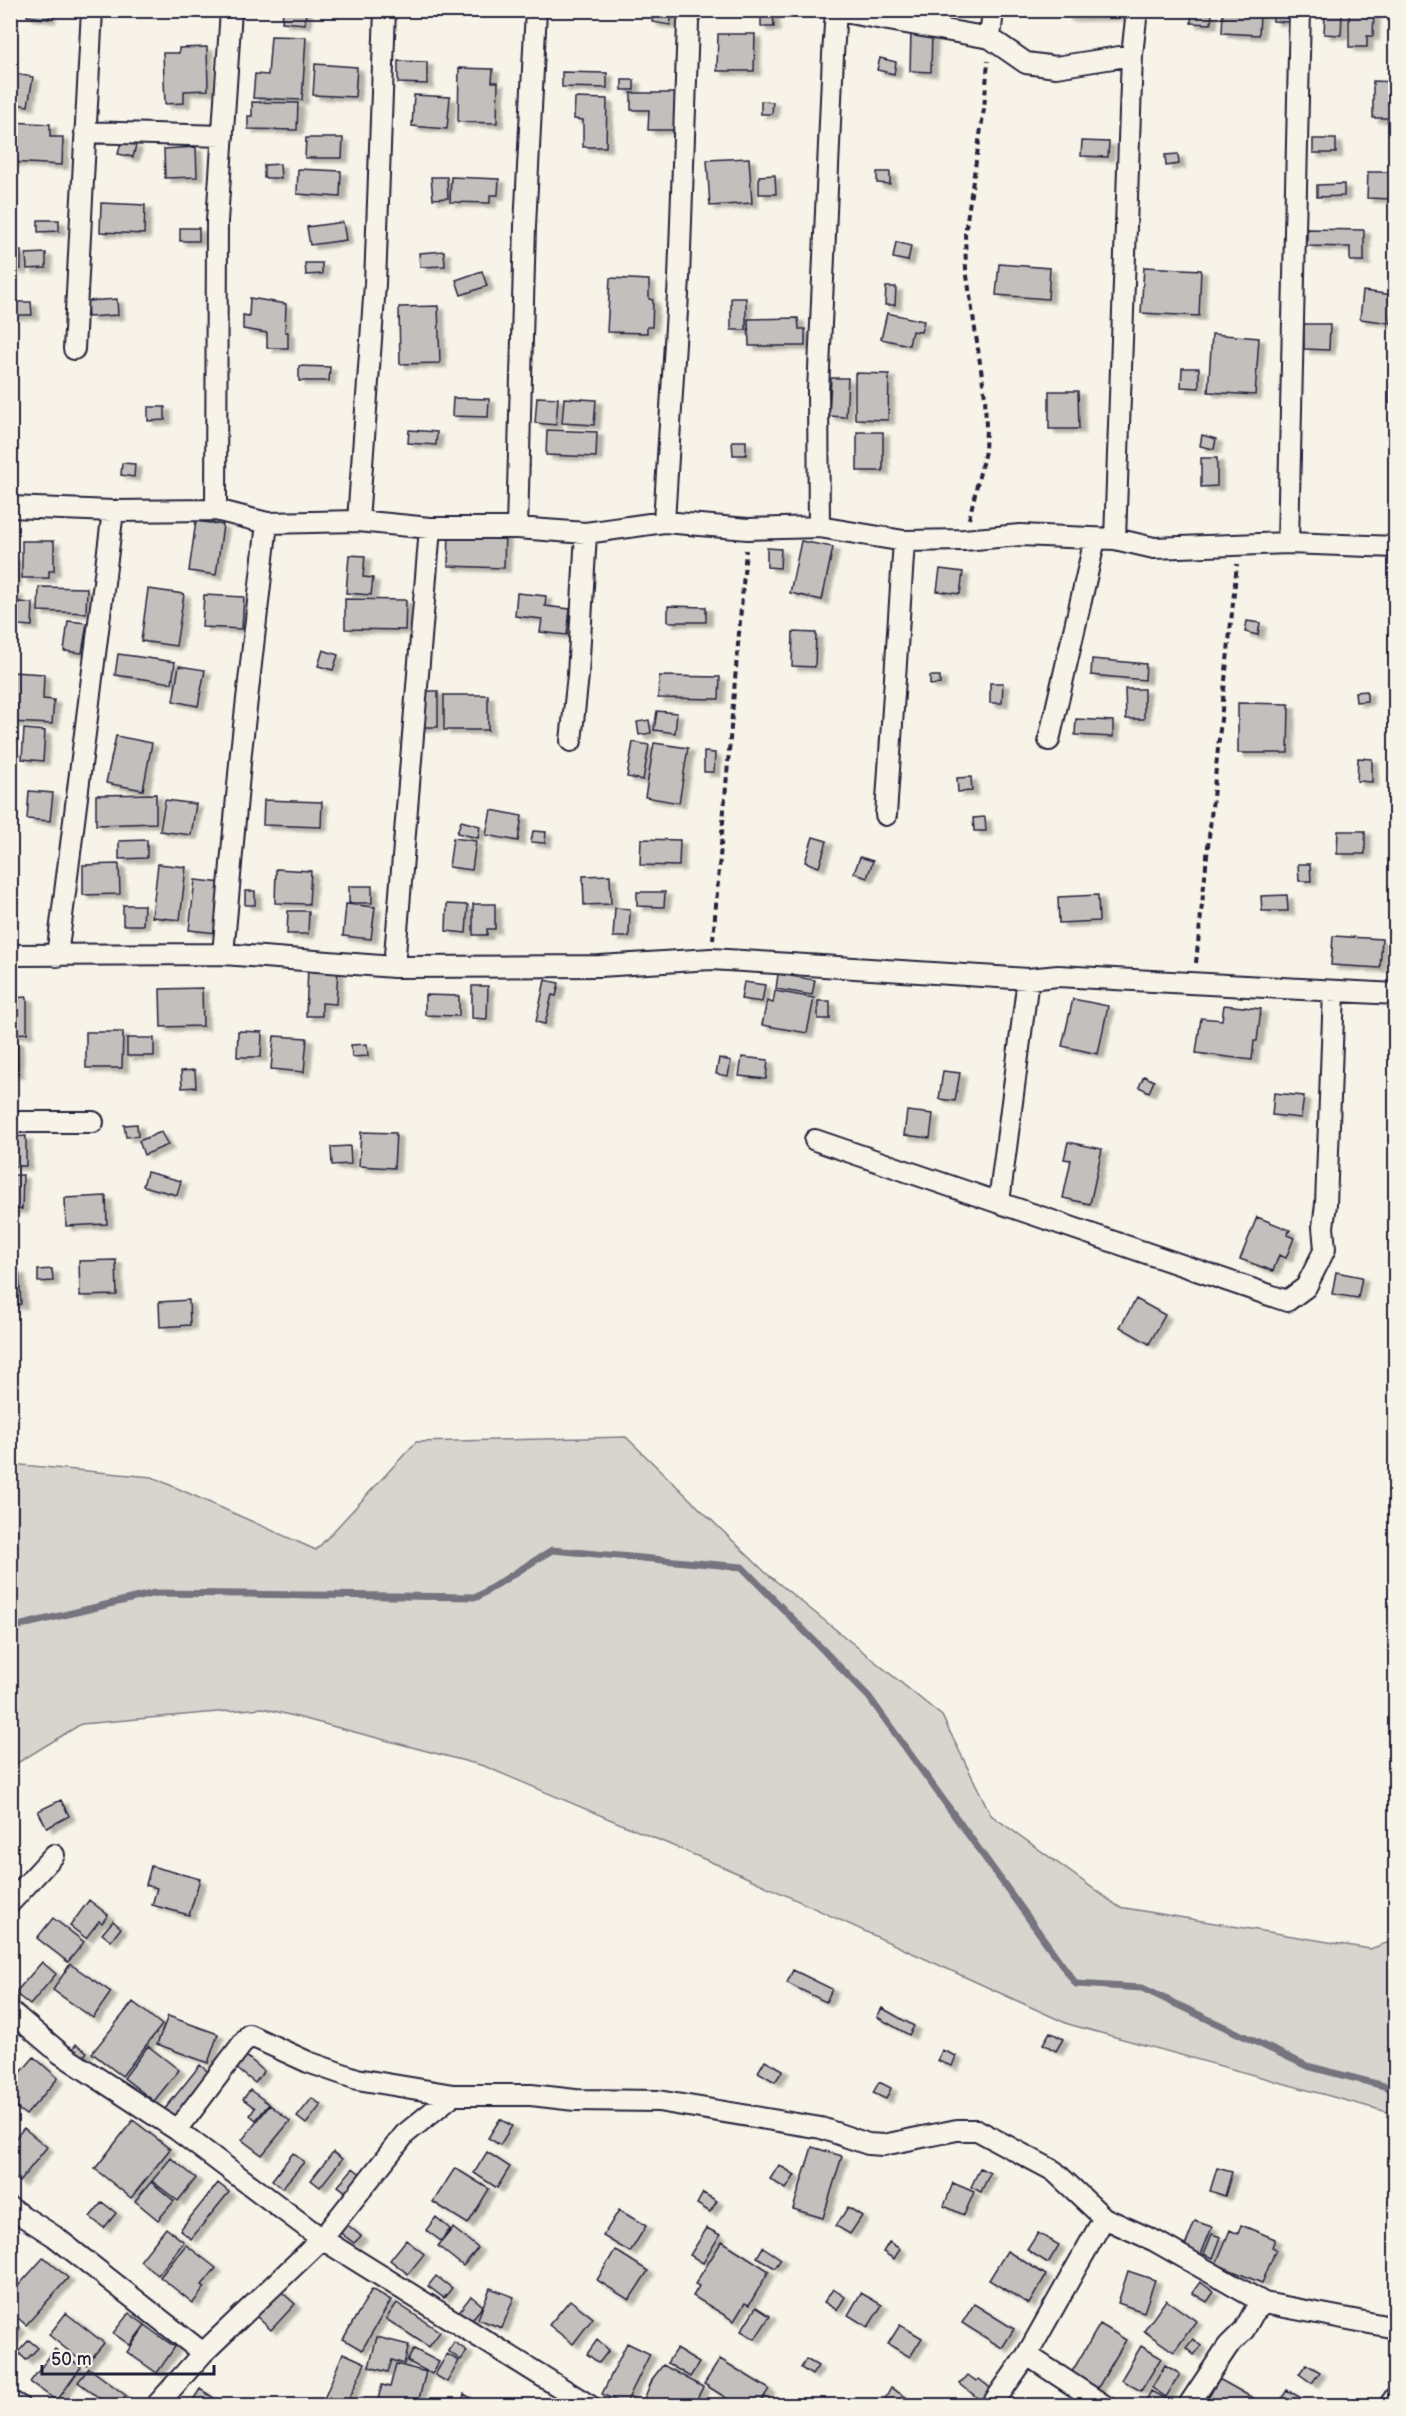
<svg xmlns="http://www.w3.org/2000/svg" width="1406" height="2416" font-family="'Balsamiq Sans',sans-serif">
  <defs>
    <filter id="shadow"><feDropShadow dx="6" dy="4" stdDeviation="1.5" flood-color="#0004"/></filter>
  </defs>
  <rect width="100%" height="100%" fill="#f7f3e8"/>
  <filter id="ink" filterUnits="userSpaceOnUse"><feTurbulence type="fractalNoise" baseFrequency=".0167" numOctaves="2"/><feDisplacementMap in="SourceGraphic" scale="12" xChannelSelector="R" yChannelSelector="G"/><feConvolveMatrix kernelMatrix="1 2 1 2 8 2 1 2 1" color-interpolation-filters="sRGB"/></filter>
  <g filter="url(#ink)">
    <path fill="#d8d5cf" stroke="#7d7c85" stroke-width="1.5" d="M626 1437 766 1573 942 1716 991 1815 1119 1907 1370 1949 1395 1940V2114L1068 2024 737 1873 484 1766 263 1708 81 1724 11 1767V1464L152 1477 316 1550 416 1442Z"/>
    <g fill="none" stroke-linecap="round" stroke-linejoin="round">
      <path stroke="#76747f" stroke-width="7" d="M10 1628 155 1593 477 1597 552 1550 742 1567 869 1697 1076 1984 1142 1988 1307 2066 1396 2089"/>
    </g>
    <path fill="#c2bfbd" stroke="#22223b" stroke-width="1.5" filter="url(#shadow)" d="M28 10H50L49 19 27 16Z
      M283 10H306L305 24 282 22Z
      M654 10H673L670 25 652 22Z
      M1066 10H1118L1119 16 1066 17Z
      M1223 10H1266V15L1260 14 1259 35 1222 33Z
      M1273 10H1289L1288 22 1273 21Z
      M761 13H773L774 27H761Z
      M1192 13 1212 14 1211 24 1191 23Z
      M1325 13 1342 14 1341 35 1324 34Z
      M1349 13 1374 14 1373 36H1367V47H1349Z
      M911 30H932L931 72 910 71Z
      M718 34H755L754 71H717Z
      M271 36 306 37 302 100 253 98 255 74 268 75Z
      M207 47 208 90 184 91V103L165 104 163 53H179V48Z
      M880 58 896 62 894 74 877 70Z
      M398 61 427 62V84L398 83Z
      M315 64 357 67 355 97 313 95Z
      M459 68 493 69 492 82H498L497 123 458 122Z
      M562 72 607 73V88L562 87Z
      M10 73 33 77 28 106 10 103Z
      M622 80H634V90H622Z
      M1373 81 1396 82V118H1373Z
      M631 93H676V130H648L649 110H631Z
      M414 95 450 97 447 129 412 126Z
      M575 98 607 99 606 147H583V120L574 119Z
      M761 101 773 102 772 114H761Z
      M252 102 298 103 297 130 248 129V116H252Z
      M10 122 50 124V137H63L62 165 10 162Z
      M306 138H343L342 158H305Z
      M1313 139H1336V153H1313Z
      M1082 141 1109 142 1108 157 1081 156Z
      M121 142 136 145 133 157 118 154Z
      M196 147 197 177 165 178 164 149Z
      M1178 154 1179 164 1166 166 1165 155Z
      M749 158 752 203 710 206 707 160Z
      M280 164 281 178H264V165Z
      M298 169 341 171 340 197 297 194Z
      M877 172H890V184L877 183Z
      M1368 172H1393V199L1367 198Z
      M775 175 776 194H759V176Z
      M431 177H447L448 198 433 199Z
      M451 177 499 179 498 195H490V203L450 202Z
      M1344 184V196L1317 197V185Z
      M101 203 145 205 144 234 100 232Z
      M38 220H59V231L38 232Z
      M343 222 346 240 310 245 307 227Z
      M180 228H199V241H180Z
      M1307 229 1364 230V261H1350V247L1307 246Z
      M896 242 911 246 908 261 893 258Z
      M10 251H21V269H10Z
      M444 251 445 266 420 267 419 253Z
      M46 253V268L27 269 26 254Z
      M305 263H322V274L306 275Z
      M999 264 1050 268 1048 299 996 295Z
      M1144 267 1201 270 1199 316 1141 313Z
      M482 271 487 286 461 295 456 280Z
      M610 278 649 280V299L653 300 652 327H647V333L607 332Z
      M886 287H896L895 305H885Z
      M1363 291 1394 295 1391 323 1360 319Z
      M250 298 286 304 285 332H288V348H267V333L243 329V315L249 316Z
      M731 298H746V330H731Z
      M117 299 118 315 88 317 87 301Z
      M10 302H31L32 315H10Z
      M438 306 440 363 400 364 399 307Z
      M887 313 924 321 921 332 912 331 909 345 881 339Z
      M798 318 799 329H805V346H749L748 319Z
      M1304 324H1330L1329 350 1304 349Z
      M1212 334 1259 338 1255 395 1208 392Z
      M299 366 330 367 329 381H299Z
      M1182 368H1199V388L1181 387Z
      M855 373 889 374 888 420 855 419Z
      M831 378H848L846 417 829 416Z
      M1389 389 1396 390V404L1389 403Z
      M1049 391H1078L1079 429H1049Z
      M537 397 558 398 556 425 535 423Z
      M453 398 489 399 488 417 452 416Z
      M564 398 596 400 594 425 562 423Z
      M148 407H165V420L148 421Z
      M409 430 437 432 436 445 408 443Z
      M547 430 597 432 596 457 546 455Z
      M857 432H883V471H857Z
      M1202 435 1216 439 1214 449 1200 446Z
      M732 441H746V455H733Z
      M1201 458H1217V486L1201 487Z
      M122 463 135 464 134 477 121 475Z
      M196 521 223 525 216 575 189 571Z
      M449 530 505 531 504 568 448 566Z
      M22 541H54V571H49V578H22Z
      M801 541 833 547 822 600 790 593Z
      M767 548 781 549 780 568 767 567Z
      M349 555 365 556 363 577 373 578 371 595 346 593Z
      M10 557H15V582H10Z
      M940 569 963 572 960 594 937 591Z
      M39 587 87 588 86 613 38 611Z
      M148 589 184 594 176 646 141 641Z
      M10 593H17V604H10Z
      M517 593 546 596 545 606 570 609 567 635 540 632 542 619 515 616Z
      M204 595 244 597 242 629 202 627Z
      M345 599 406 600 405 630 345 629Z
      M19 602 33 603 32 626 18 625Z
      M668 606 706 607V622H668Z
      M68 621 87 623 82 653 64 651Z
      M1247 621 1260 623 1258 635 1245 632Z
      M793 632 816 633 815 667 792 666Z
      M323 650 338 655 333 670 318 666Z
      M118 654 175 662 172 683 115 675Z
      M1092 659 1146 664 1145 680 1091 675Z
      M179 666 205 670 198 706 173 701Z
      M12 672 44 674 43 699 54 700 52 724 10 722Z
      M659 676 720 677 719 699 658 698Z
      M930 676H940V684L930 685Z
      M990 683H1003L1002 703H990Z
      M1125 689H1144V719H1126Z
      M417 691H438V727H417Z
      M1367 691V701L1356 702 1355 692Z
      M444 695H488V730H444Z
      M1238 703 1289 704 1288 753H1238Z
      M657 711 677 713 675 733 654 730Z
      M1076 719 1113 721V737L1075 735Z
      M649 720 651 733 639 735 637 722Z
      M24 729 45 731 43 761 22 759Z
      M116 736 152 743 143 790 106 783Z
      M633 742 649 745 643 780 627 777Z
      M654 743 688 748 679 803 645 797Z
      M704 752 715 753 714 772H704Z
      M1358 758 1372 759V782L1357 781Z
      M971 777 972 791 958 792 957 778Z
      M29 791 53 793 50 821 27 819Z
      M156 794V823L96 825V795Z
      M165 800 196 804 191 835 160 831Z
      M264 800 322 802 321 827 263 825Z
      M491 810 522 816 518 841 486 835Z
      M985 817 986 831H974L973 818Z
      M461 821 480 826 478 838 457 833Z
      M533 831 546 832 545 843 531 842Z
      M1338 831H1365V854H1337Z
      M813 837 827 841 819 867 805 862Z
      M453 838 476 841 472 870 449 867Z
      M641 839 680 840 679 866 640 865Z
      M147 840V858L119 859V841Z
      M860 857 873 861 867 878 854 873Z
      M119 864 120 894 83 895V865Z
      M158 864 186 867 180 920 152 917Z
      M1298 864H1310L1311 881H1299Z
      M276 869 311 871 309 904 275 903Z
      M610 875 611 904 584 905 583 876Z
      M195 880 224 883 217 933 189 930Z
      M349 886H372V903H349Z
      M245 891H255V905H245Z
      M637 892H665L664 907 637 906Z
      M1098 895 1099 921 1059 923 1058 897Z
      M1287 895 1288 911H1262L1261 896Z
      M346 904 375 907 371 939 343 936Z
      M447 904 468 905 466 933 446 931Z
      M473 904H495V929H487V935H473Z
      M123 905H144L143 925H123Z
      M615 908 630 909 629 937H613Z
      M288 911H309L308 934H287Z
      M1333 936 1382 939 1380 968 1331 965Z
      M308 967 338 968 336 1004 322 1003V1016H306Z
      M778 974 815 980 812 995 776 989Z
      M545 980 559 983 556 996 552 995 545 1024 536 1022Z
      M744 982 765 985 762 1002 741 999Z
      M472 986H488L487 1019 472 1018Z
      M202 988 203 1026 161 1027 160 989Z
      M775 991 814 998 807 1033 762 1025 767 1001 773 1003Z
      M425 995 459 996V1016L425 1015Z
      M27 997V1033L10 1034V998Z
      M1073 999 1108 1006 1098 1054 1062 1046Z
      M818 1001H830V1019H818Z
      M1224 1005 1261 1009 1257 1041H1254L1252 1060 1196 1053 1201 1018 1222 1020Z
      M1396 1013V1048L1390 1047Z
      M238 1031 262 1032 261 1057H237Z
      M86 1032H123L122 1068H86Z
      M274 1036 307 1038 304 1072 271 1069Z
      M127 1038H154V1056H127Z
      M10 1040H17L18 1074H10Z
      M367 1044 368 1056 352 1057 351 1045Z
      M742 1057 768 1060 766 1079 739 1076Z
      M719 1058 731 1061 728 1076 716 1074Z
      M195 1070 196 1087 182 1088 181 1071Z
      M943 1071 960 1073 955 1101 939 1099Z
      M1144 1076 1154 1081 1149 1092 1139 1087Z
      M1274 1093 1304 1096 1301 1118 1272 1115Z
      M907 1111 933 1114 930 1138 904 1135Z
      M137 1124 138 1136 126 1137 124 1125Z
      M161 1132 168 1145 144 1155 139 1141Z
      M361 1132 396 1133 394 1168 359 1166Z
      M26 1136V1166H10V1137Z
      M1068 1142 1102 1149 1090 1204 1063 1198 1071 1160 1064 1159Z
      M350 1146 351 1164 332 1165 331 1147Z
      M147 1172 181 1181 177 1195 143 1186Z
      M10 1175H23L22 1209H10Z
      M106 1196 107 1224 66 1226 65 1198Z
      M1257 1217 1290 1230 1287 1235 1294 1238 1286 1258 1279 1255 1273 1271 1240 1259Z
      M116 1260 117 1295 80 1296 79 1261Z
      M52 1269 53 1281 38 1282V1270Z
      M10 1271H19L21 1304 10 1305Z
      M1336 1272 1362 1277 1358 1298 1332 1294Z
      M1136 1299 1165 1315 1149 1344 1120 1327Z
      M189 1300 190 1325 160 1327 159 1302Z
      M61 1800 69 1816 47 1828 38 1811Z
      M151 1866 200 1879 189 1915 152 1905 157 1888 146 1885Z
      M89 1900 108 1915 102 1923 99 1921 86 1938 70 1926Z
      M53 1918 84 1942 68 1962 37 1938Z
      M113 1921 121 1928 111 1941 102 1934Z
      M42 1962 56 1974 30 2005 15 1993Z
      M70 1964 111 1992 93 2018 53 1990Z
      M793 1970 832 1989 826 2002 787 1983Z
      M133 2002 162 2025 122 2076 92 2053Z
      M882 2008 914 2026 909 2035 877 2017Z
      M168 2016 218 2034 208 2063 157 2044Z
      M1050 2032 1063 2039 1056 2051 1043 2044Z
      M76 2044 87 2052 81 2060 70 2053Z
      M148 2046 179 2070 154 2101 124 2078Z
      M942 2050 956 2056 952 2066 938 2061Z
      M246 2056 264 2071 255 2083 236 2068Z
      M34 2057 58 2078 26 2115 10 2103V2085Z
      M765 2060 783 2070 775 2082 758 2072Z
      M200 2065 212 2075 176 2120 164 2110Z
      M879 2082 891 2088 886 2099 873 2093Z
      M250 2090 269 2104 256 2120 250 2115 255 2108 243 2099Z
      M312 2098 321 2105 306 2124 297 2117Z
      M270 2105 290 2121 262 2155 242 2140Z
      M500 2119 512 2126 500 2145 488 2138Z
      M133 2120 170 2149 131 2198 95 2169Z
      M24 2128 47 2147 19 2182 10 2174V2144Z
      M812 2147 842 2156 823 2218 793 2209Z
      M333 2152 342 2159 320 2187 311 2180Z
      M487 2152 510 2167 497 2188 474 2173Z
      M293 2153 304 2162 282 2188 272 2180Z
      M171 2158 196 2178 178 2201 152 2181Z
      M779 2165 795 2175 786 2189 770 2179Z
      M353 2168 364 2177 350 2195 338 2186Z
      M455 2168 489 2189 468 2224 433 2202Z
      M980 2168 990 2173 981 2192 971 2187Z
      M1217 2168 1232 2172 1225 2196 1210 2191Z
      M151 2182 174 2201 158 2220 135 2201Z
      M218 2183 229 2192 191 2239 180 2230Z
      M953 2183 974 2192 964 2215 944 2206Z
      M703 2193 717 2201 710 2212 697 2204Z
      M102 2202 116 2213 104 2228 90 2217Z
      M848 2207 862 2216 850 2234 836 2226Z
      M619 2210 646 2226 630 2252 603 2236Z
      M436 2217 450 2229 441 2241 426 2230Z
      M1195 2221 1212 2227 1200 2257 1183 2251Z
      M344 2222 361 2236 354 2243 338 2231Z
      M1241 2225 1275 2239 1272 2247 1276 2249 1262 2283 1216 2264 1230 2230 1238 2234Z
      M166 2228 184 2242 158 2275 140 2261Z
      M453 2228 478 2248 463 2266 438 2246Z
      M707 2228 720 2235 703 2263 690 2255Z
      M1038 2233 1059 2245 1048 2263 1027 2250Z
      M1212 2234 1221 2237 1213 2258 1204 2254Z
      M406 2240 424 2254 408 2274 390 2260Z
      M722 2241 769 2271 749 2305 745 2303 734 2321 693 2296 699 2286 695 2284Z
      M889 2242 900 2249 894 2259 883 2252Z
      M186 2245 216 2268 202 2285 205 2287 193 2303 160 2277Z
      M763 2247 781 2259 775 2268 757 2257Z
      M615 2250 648 2271 629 2300 597 2280Z
      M1007 2251 1046 2275 1029 2304 989 2280Z
      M44 2257 68 2278 26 2325 10 2311V2295Z
      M1128 2271 1155 2280 1144 2312 1118 2303Z
      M436 2276 452 2288 444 2298 428 2286Z
      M1200 2282 1214 2292 1207 2302 1192 2293Z
      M276 2287 295 2304 271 2330 252 2312Z
      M490 2288 514 2297 502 2328 478 2319Z
      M372 2289 391 2300 362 2350 343 2339Z
      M833 2289 845 2297 837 2310 824 2302Z
      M861 2293 882 2305 868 2327 848 2315Z
      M471 2296 483 2306 469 2323 457 2314Z
      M570 2300 593 2318 573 2344 549 2325Z
      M1166 2300 1196 2321 1174 2352 1144 2331Z
      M397 2303 440 2332 429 2347 386 2319Z
      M974 2304 1014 2329 1002 2348 962 2323Z
      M756 2307 770 2316 755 2339 741 2331Z
      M66 2313 104 2343 86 2365 49 2335Z
      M129 2313 145 2325 130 2345 113 2333Z
      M10 2322 20 2328 10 2342Z
      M1100 2324 1126 2340 1096 2391 1070 2375Z
      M900 2325 922 2338 910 2357 888 2344Z
      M145 2326 175 2347 157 2373 127 2352Z
      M377 2337 409 2345 404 2364 392 2360 388 2372 369 2367Z
      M1193 2339 1201 2346 1194 2355 1186 2348Z
      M29 2340 38 2348 26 2360 18 2352Z
      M597 2340 609 2350 599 2363 587 2354Z
      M454 2342 467 2351 461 2360 448 2351Z
      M627 2343 650 2354 625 2405 602 2394Z
      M1141 2346 1161 2358 1141 2391 1121 2380Z
      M55 2349 81 2367 57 2401 30 2382Z
      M414 2349 439 2362 432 2374 407 2361Z
      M676 2349 699 2363 690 2377 667 2363Z
      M343 2353 365 2363 346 2406H339L324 2399Z
      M447 2354 459 2361 447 2382 435 2375Z
      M720 2359 769 2389 758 2406H739L704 2384Z
      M806 2359 818 2366 812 2375 801 2368Z
      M396 2364 426 2372 417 2406H376L382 2385 390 2387Z
      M1306 2364 1320 2372 1312 2383 1299 2374Z
      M663 2365 703 2387 693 2406H641L653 2378Z
      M1165 2365 1180 2374 1166 2397 1152 2388Z
      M89 2368 140 2406H110L78 2382Z
      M968 2375 976 2381 979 2379 994 2391 984 2403 960 2384Z
      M1219 2379 1267 2406H1204Z
      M891 2388 906 2397 901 2406H881Z
      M200 2389 226 2406H189Z
      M1287 2390 1303 2399 1299 2406H1288L1280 2401Z
      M1151 2391 1170 2401 1167 2406H1143Z
      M464 2394 484 2406H461Z"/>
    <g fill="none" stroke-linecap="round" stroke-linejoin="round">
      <g stroke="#22223b" stroke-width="24">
        <path id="street" d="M832 10 990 38 1026 63 1056 67 1132 55
          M990 38 993 10
          M85 132 223 136
          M74 349 92 10
          M10 507 113 511 216 510 267 523 358 521 430 528H517L586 533 664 522 748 529 819 527 904 541 964 540 1020 535 1115 539 1154 548 1288 543 1396 547
          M216 510 217 221 231 10
          M358 521 375 284 385 10
          M664 522 679 278 688 23 691 10
          M819 527 818 391 833 55 836 10
          M517 528 525 226 536 10
          M1115 539 1132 55 1137 10
          M1288 543 1300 10
          M1049 740 1095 539
          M571 741 578 675 586 533
          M886 815 904 541
          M223 954 241 752 267 523
          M10 955 223 954 394 967 600 966 711 959 1028 979 1058 976 1396 994
          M57 956 113 511
          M394 967 430 528
          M10 1122H93
          M815 1140 1287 1301 1306 1287 1325 1249 1323 1227 1326 1204 1334 991
          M999 1202 1028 979
          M10 1903 54 1855
          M10 2011 61 2054 177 2130 322 2239 590 2406
          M177 2130 249 2035 308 2062 357 2079 453 2095H531L575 2100 658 2101 821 2128 868 2144 883 2145 957 2130H977L1054 2171 1104 2218 1155 2241 1264 2303 1396 2328
          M10 2208 54 2236 203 2353
          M1027 2355 1105 2406
          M10 2401 19 2406
          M156 2406 203 2353 322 2239 405 2134 453 2095
          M991 2406 1027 2355 1104 2218
          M1188 2406 1228 2346 1244 2330 1254 2312 1264 2303
          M1389 2406 1396 2396"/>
      </g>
      <path stroke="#22223b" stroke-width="4" stroke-dasharray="6 4.5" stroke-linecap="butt" d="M969 519 985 451 986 428 985 396 966 269 965 233 984 109 988 61
        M713 940 746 550
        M1196 963 1237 564"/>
      <use href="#street" stroke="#f7f3e8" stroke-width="20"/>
    </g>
  </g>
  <rect width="1406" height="2416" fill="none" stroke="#f7f3e8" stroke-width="36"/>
  <rect x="18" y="18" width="1370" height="2380" fill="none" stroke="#22223b" stroke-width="2" filter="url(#ink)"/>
  <path d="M42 2365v9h172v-9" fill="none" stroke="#22223b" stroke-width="3"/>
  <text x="51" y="2365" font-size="18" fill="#22223b" stroke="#f7f3e8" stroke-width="4.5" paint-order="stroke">50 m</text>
</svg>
